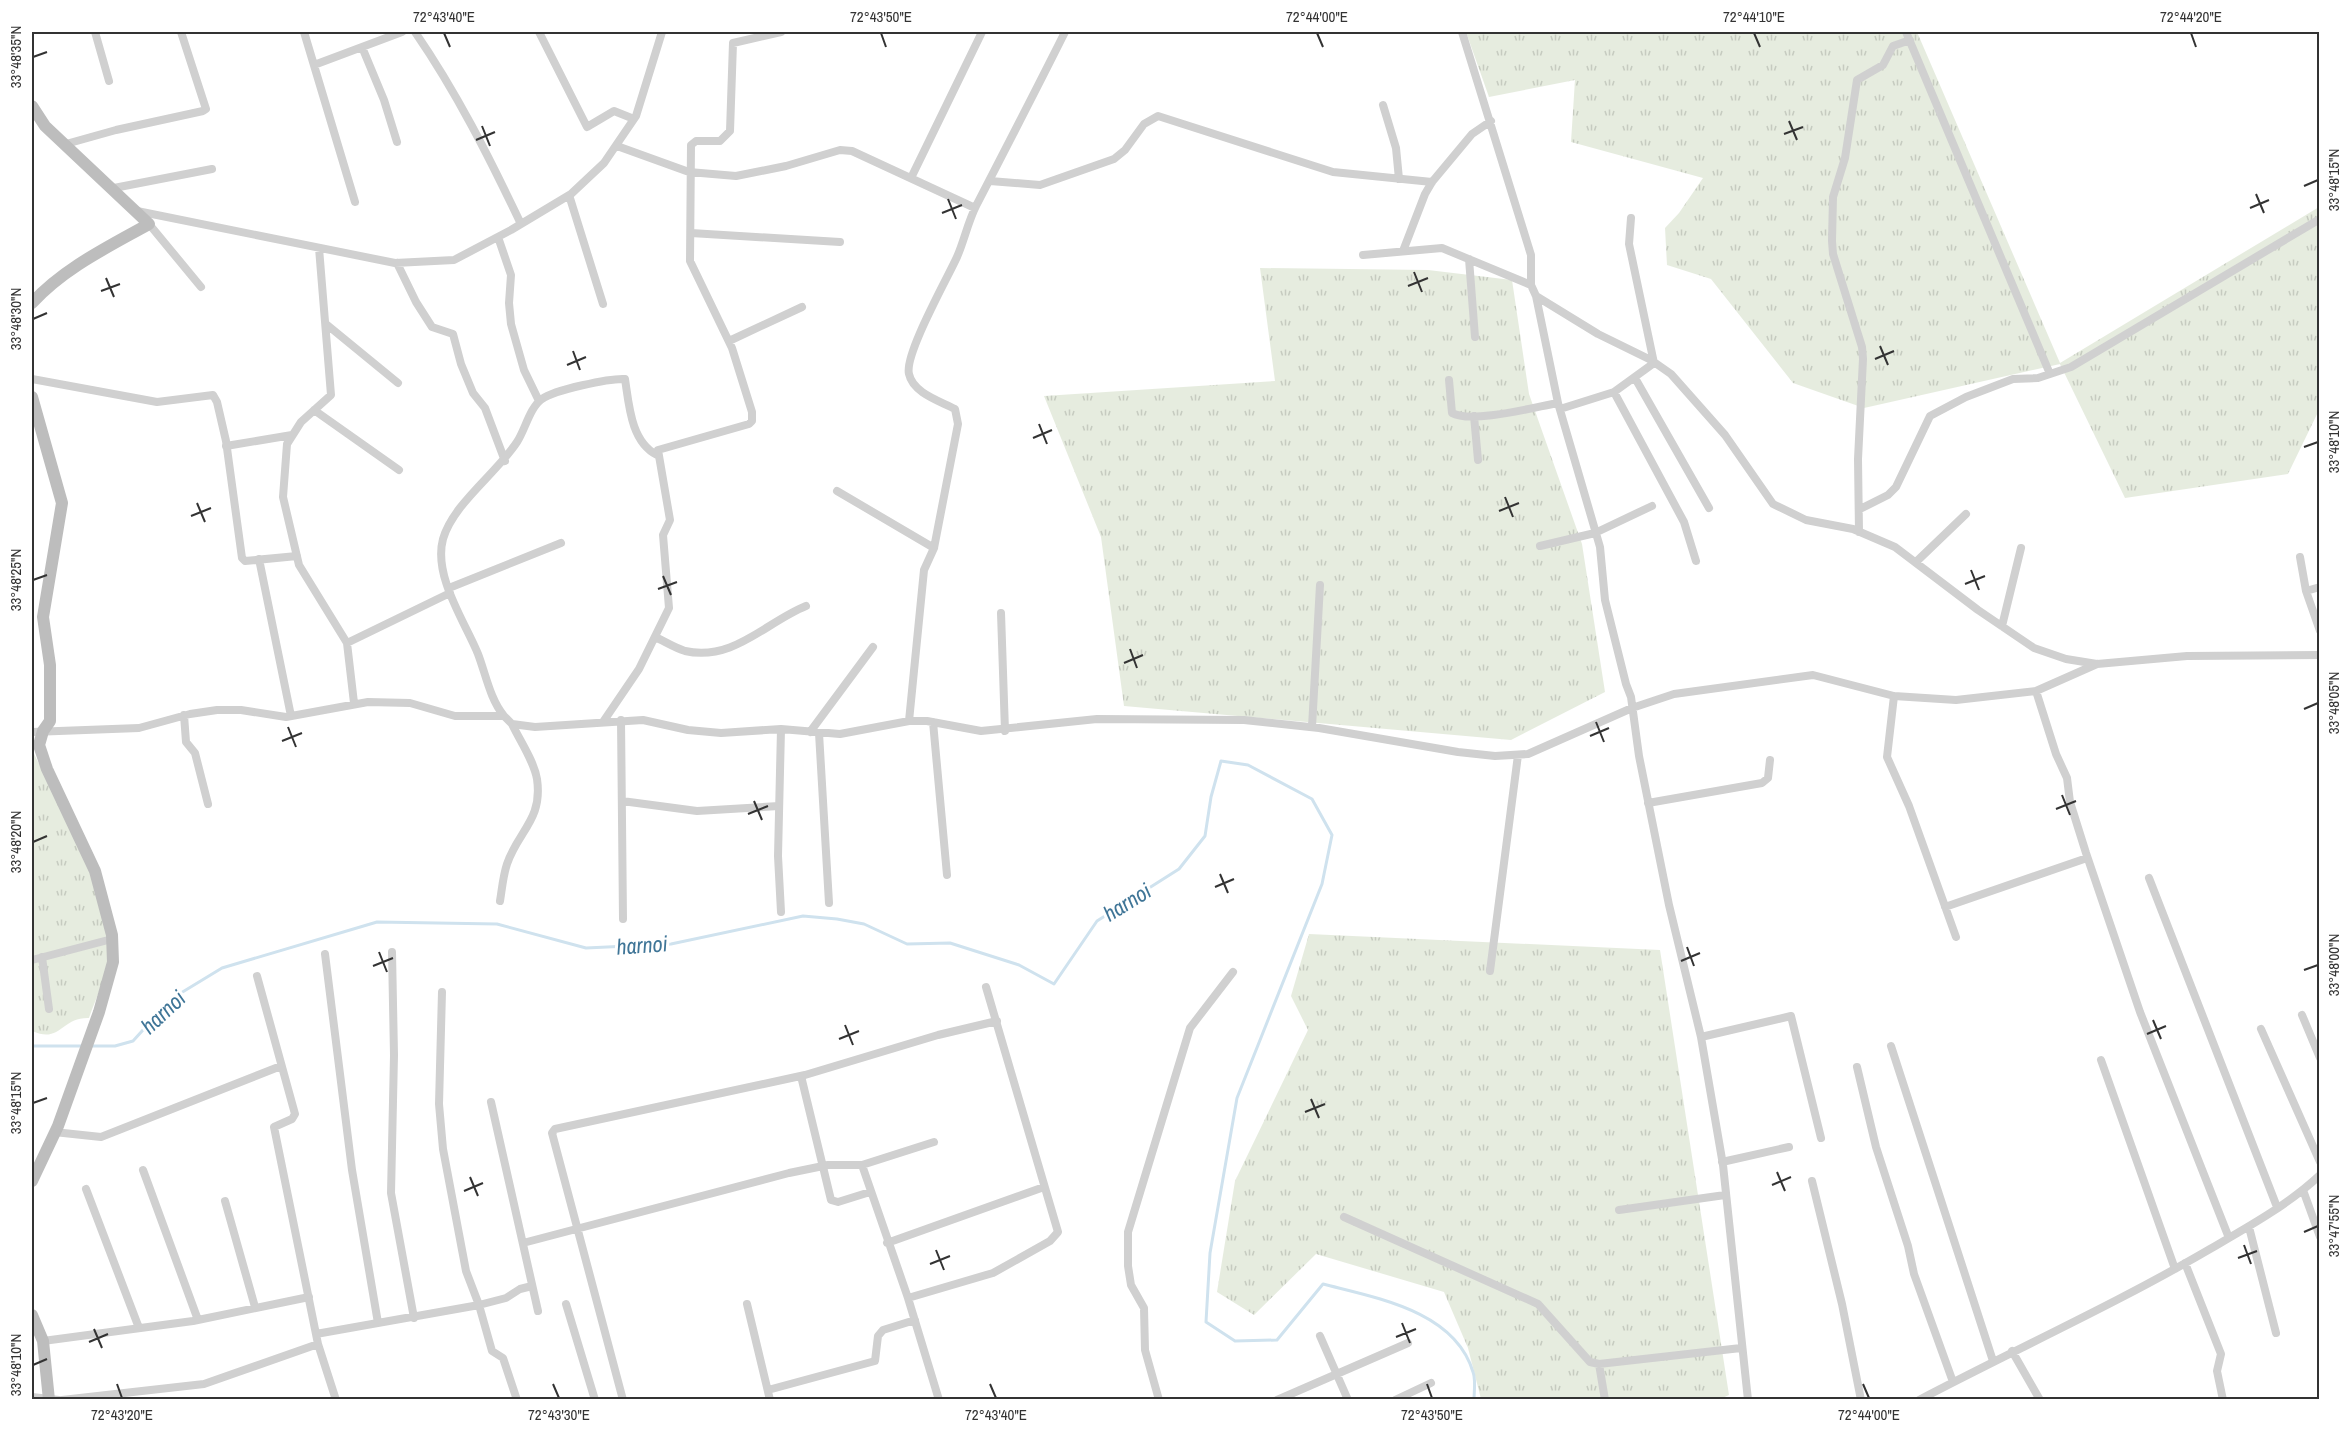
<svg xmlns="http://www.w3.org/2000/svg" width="2351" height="1431" font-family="'Archivo Narrow',sans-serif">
  <defs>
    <pattern id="grass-tufts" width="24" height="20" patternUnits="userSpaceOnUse" patternTransform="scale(1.5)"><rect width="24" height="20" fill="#e6ecdf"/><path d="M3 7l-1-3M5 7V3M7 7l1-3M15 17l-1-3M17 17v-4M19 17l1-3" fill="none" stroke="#c6cbc0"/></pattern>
  </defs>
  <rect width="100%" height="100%" fill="#fff"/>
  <path fill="url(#grass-tufts)" d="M1466 32H1917L2060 363 2319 207V410L2288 474 2125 498 2060 364 1864 408 1793 383 1711 279 1667 265 1665 228 1679 213 1703 178 1571 142 1575 80 1489 97Z
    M1260 268 1428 270 1512 280 1529 394 1582 544 1605 692 1511 740 1124 706 1101 537 1044 396 1275 381Z
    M32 744V750C59 804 120 910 106 970 102 987 94 1003 89 1018 61 1017 61 1044 32 1031Z
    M1309 934 1660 950 1729 1395 1718 1400 1481 1399 1468 1348 1444 1292 1316 1254 1254 1315 1217 1292 1235 1181 1308 1030 1291 996Z"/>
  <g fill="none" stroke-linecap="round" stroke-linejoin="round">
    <path stroke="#cfe2ee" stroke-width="3" d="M32 1046H84
      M90 1046H115L133 1041 171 999 222 968 377 922 497 924 586 948 671 944 803 916 837 919 864 924 907 944 950 943 1019 965 1054 984 1097 921 1179 869 1205 836 1211 797 1221 761 1248 765 1312 799 1332 835 1322 884 1237 1098 1210 1253 1206 1322 1235 1341 1277 1340 1323 1284C1377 1298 1455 1311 1473 1372 1476 1380 1474 1391 1474 1400"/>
    <path stroke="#d0d0d0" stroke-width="8" d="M95 32 109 81
      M304 32 355 202
      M415 32C457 93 489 157 521 224
      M539 32 587 127 614 111 634 119
      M1462 32 1531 255V285L1536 296 1598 334 1651 360 1671 374 1725 435 1773 504 1806 520 1853 529 1895 547 1978 610 2034 648 2066 659 2097 664 2187 656 2320 655
      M1906 32 2050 374
      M362 47 384 100 397 142
      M314 65 402 32
      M1383 105 1396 148 1399 179
      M66 144 116 130 203 111 206 109 181 32
      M617 146 689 172 736 176 786 166 840 150 852 151 975 208
      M911 178 982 32
      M990 181 1040 185 1114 159 1125 150 1144 124 1158 116 1333 172 1432 182
      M114 188 212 169
      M569 195 603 304
      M137 211 395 263 454 260 511 230 571 194 604 163 636 116 662 32
      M149 224 201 287
      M691 233 840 242
      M498 237 511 275 509 303 511 324 524 370 539 401
      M319 248 331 395 301 422 287 444 283 497 299 565 347 643 354 703
      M1403 251 1425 194 1432 182 1472 134 1491 121
      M1363 255 1442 248 1531 285
      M1469 259 1475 337
      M397 263 416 302 432 327 453 334 461 364 473 393 485 408 505 461
      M1536 296 1558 403 1600 547 1605 600 1626 684 1631 697 1639 756 1669 905 1701 1037 1723 1165 1748 1400
      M326 324 398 383
      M729 341 802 307
      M1635 378 1709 508
      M32 379 157 402 213 395 217 402 226 441 242 558 245 561 297 556
      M1449 380 1452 413C1471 424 1535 407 1558 403
      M1614 392 1684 522 1696 561
      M1560 409 1614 392 1654 363 1629 244 1631 218
      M314 410 399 470
      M1474 416 1478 460
      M226 446 292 435
      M837 491 934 548
      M1860 509 1888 495 1896 487 1930 416 1966 397 2013 379 2038 378 2071 367 2320 219
      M1859 532 1858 459 1863 359 1862 347 1833 254 1832 241 1833 197 1845 158 1857 80 1883 65 1893 46 1910 40
      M1540 546 1595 533 1652 506
      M2300 557 2306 591 2320 631
      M259 559 291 716
      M1916 562 1966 514
      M449 588 561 543
      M2306 591 2320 587
      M1001 613 1005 731
      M2002 626 2021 548
      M655 637C664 641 675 648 685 651 733 662 766 622 806 606
      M347 643 450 593
      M2036 691 2056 754 2067 778 2070 802 2086 853 2140 1012 2229 1238
      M1894 696 1887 757 1909 806 1956 937
      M184 715 186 742 195 753 208 804
      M504 716C490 699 486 675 478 654 465 622 433 576 443 539 453 504 496 474 517 442 525 430 530 407 542 399 554 390 610 378 625 379 629 405 631 442 657 455
      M621 720 623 919
      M909 721 924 570 934 548 958 424 955 409C940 401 913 393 909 374 904 355 947 279 957 257 964 241 968 222 976 206 1006 148 1036 90 1065 32
      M603 722 639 669 669 608 663 535 670 520 658 450 749 424 752 421V412L732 348 690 261 691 145 696 141H720L730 131 733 43 781 32
      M933 722 947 875
      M1312 727 1320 585
      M781 729 778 856 781 912
      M32 732 139 728 190 714 217 710H241L286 717 368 702 410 703 455 716H504L512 724 535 727 643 720 688 730 721 733 781 729 840 734 909 721H927L981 731 1097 719 1244 720 1319 728 1458 752 1495 756 1528 754 1632 708 1674 694 1813 675 1894 696 1956 700 2036 691 2097 664
      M810 732 873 647
      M819 733 829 903
      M622 801 697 811 779 806
      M1648 803 1762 783 1768 778 1770 760
      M2149 878 2277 1207
      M500 901C502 889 503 876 507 864 518 831 543 820 537 779 534 761 520 741 512 724
      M1945 907 2087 858
      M392 952 394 1055 391 1193 414 1318
      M325 954 352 1170 378 1323
      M42 957 49 1009
      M32 960 112 939
      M1490 971 1518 755
      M257 976 295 1114 292 1119 274 1127 318 1344 336 1400
      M442 992 439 1104 443 1149 466 1271 479 1305 492 1351 503 1358 517 1400
      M2302 1015 2320 1058
      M2261 1029 2320 1162
      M1701 1037 1791 1016 1821 1138
      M1891 1046 1993 1361
      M2101 1060 2175 1269
      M1857 1067 1876 1147 1908 1246 1914 1274 1953 1382
      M801 1076 831 1200 838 1202 870 1192
      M491 1102 538 1311
      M54 1132 101 1137 281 1066
      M1722 1162 1789 1147
      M862 1165 908 1298 939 1400
      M143 1170 198 1320
      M1812 1181 1842 1304 1861 1400
      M86 1189 139 1328
      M2303 1190 2320 1237
      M225 1201 255 1307
      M1619 1210 1725 1195
      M1344 1217 1538 1304 1590 1362 1599 1364 1741 1348
      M2249 1227 2276 1333
      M523 1243 789 1173 828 1165H862L934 1142
      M887 1243 1044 1187
      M2185 1263 2221 1354 2217 1371 2223 1400
      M908 1298 993 1273 1050 1241 1058 1232 986 987
      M566 1304 595 1400
      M747 1304 770 1400
      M316 1334 479 1305 506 1298 520 1289 532 1286
      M1320 1336 1348 1400
      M43 1341 193 1321 309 1297
      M2012 1351 2040 1400
      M1599 1364 1605 1400
      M768 1390 875 1361 878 1336 883 1330 915 1320
      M32 1397 59 1400
      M62 1400 204 1384 318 1344
      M623 1400 552 1133 555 1129 805 1075 938 1035 997 1021
      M1159 1400 1145 1350 1144 1308 1131 1285 1128 1266V1232L1190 1028 1233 972
      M1277 1400 1408 1343
      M1395 1400 1431 1383
      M1919 1400C2016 1349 2116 1304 2210 1249 2248 1227 2288 1205 2320 1175"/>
    <path stroke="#bdbdbd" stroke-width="12" d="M32 106 45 126 149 224C108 247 64 268 32 303
      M32 397 62 503 43 617 50 665V721L43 731 39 745 47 769 95 871 112 935 113 962 99 1012 58 1126 32 1181
      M32 1315 43 1341 49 1400"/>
  </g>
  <path fill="none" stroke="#333" stroke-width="2" d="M444 33 450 47M881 33 886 47M1317 33 1323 47M1754 33 1760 47M2191 33 2196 47M33 57 47 52M1789 121 1797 140M482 126 490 146M1784 134 1803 127M476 140 495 132M2304 186 2318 180M2256 194 2264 213M948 199 956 219M2250 208 2269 200M942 213 962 205M1414 272 1422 292M106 278 114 297M1408 286 1428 278M101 291 120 284M33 319 47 313M1880 346 1888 365M573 351 580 370M1875 359 1894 351M567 365 586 357M1039 424 1047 444M1033 438 1052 430M2304 447 2318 442M1505 497 1513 517M197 503 205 522M1499 511 1519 503M191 516 211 508M1971 570 1979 590M663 576 671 595M33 580 47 575M1965 584 1985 576M658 589 677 582M1130 649 1137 668M1124 663 1143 655M2304 709 2318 703M1596 722 1604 742M288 727 296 747M1590 736 1609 728M282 741 302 733M2062 795 2070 815M754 801 762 820M2056 809 2076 801M748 814 768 806M33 842 47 836M1220 874 1228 893M1215 887 1234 879M1687 947 1694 966M379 952 387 972M1681 961 1700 953M373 966 393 958M2304 970 2318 965M2153 1020 2161 1039M845 1025 853 1045M2147 1034 2166 1026M839 1039 859 1031M1311 1099 1319 1118M33 1103 47 1098M1305 1112 1325 1104M1777 1172 1785 1191M470 1177 478 1196M1772 1185 1791 1177M464 1191 483 1183M2304 1232 2318 1226M2244 1245 2251 1264M936 1250 944 1270M2238 1258 2257 1251M930 1264 950 1256M1402 1323 1410 1343M94 1329 102 1348M1396 1337 1416 1329M89 1342 108 1334M33 1365 47 1359M117 1384 122 1398M553 1384 559 1398M990 1384 996 1398M1427 1384 1432 1398M1863 1384 1869 1398"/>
  <g text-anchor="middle" stroke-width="6" stroke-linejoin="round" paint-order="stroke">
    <g font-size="22" font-style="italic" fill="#3f7597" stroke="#fff">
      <text transform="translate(1127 902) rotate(-32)" y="8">harnoi</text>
      <text transform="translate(642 945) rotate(-4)" y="8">harnoi</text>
      <text transform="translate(163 1012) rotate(-43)" y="8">harnoi</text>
    </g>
  </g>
  <rect width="2351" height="1431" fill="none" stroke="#ffffff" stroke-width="66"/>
  <rect x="33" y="33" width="2285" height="1365" fill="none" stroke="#333" stroke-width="2"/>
  <g font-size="15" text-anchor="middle" fill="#333">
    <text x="444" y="22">72°43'40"E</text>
    <text x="881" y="22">72°43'50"E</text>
    <text x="1317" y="22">72°44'00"E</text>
    <text x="1754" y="22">72°44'10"E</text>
    <text x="2191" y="22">72°44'20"E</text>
    <text transform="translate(16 57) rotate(-90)" y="5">33°48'35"N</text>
    <text transform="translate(2334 180) rotate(-90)" y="5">33°48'15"N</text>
    <text transform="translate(16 319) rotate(-90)" y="5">33°48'30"N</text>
    <text transform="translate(2334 442) rotate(-90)" y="5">33°48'10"N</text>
    <text transform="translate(16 580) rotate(-90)" y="5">33°48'25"N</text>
    <text transform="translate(2334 703) rotate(-90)" y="5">33°48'05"N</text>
    <text transform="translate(16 842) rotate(-90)" y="5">33°48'20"N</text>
    <text transform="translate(2334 965) rotate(-90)" y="5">33°48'00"N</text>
    <text transform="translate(16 1103) rotate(-90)" y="5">33°48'15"N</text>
    <text transform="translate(2334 1226) rotate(-90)" y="5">33°47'55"N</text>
    <text transform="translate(16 1365) rotate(-90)" y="5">33°48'10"N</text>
    <text x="122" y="1420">72°43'20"E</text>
    <text x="559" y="1420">72°43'30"E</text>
    <text x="996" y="1420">72°43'40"E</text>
    <text x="1432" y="1420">72°43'50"E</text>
    <text x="1869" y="1420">72°44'00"E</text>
  </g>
</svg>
